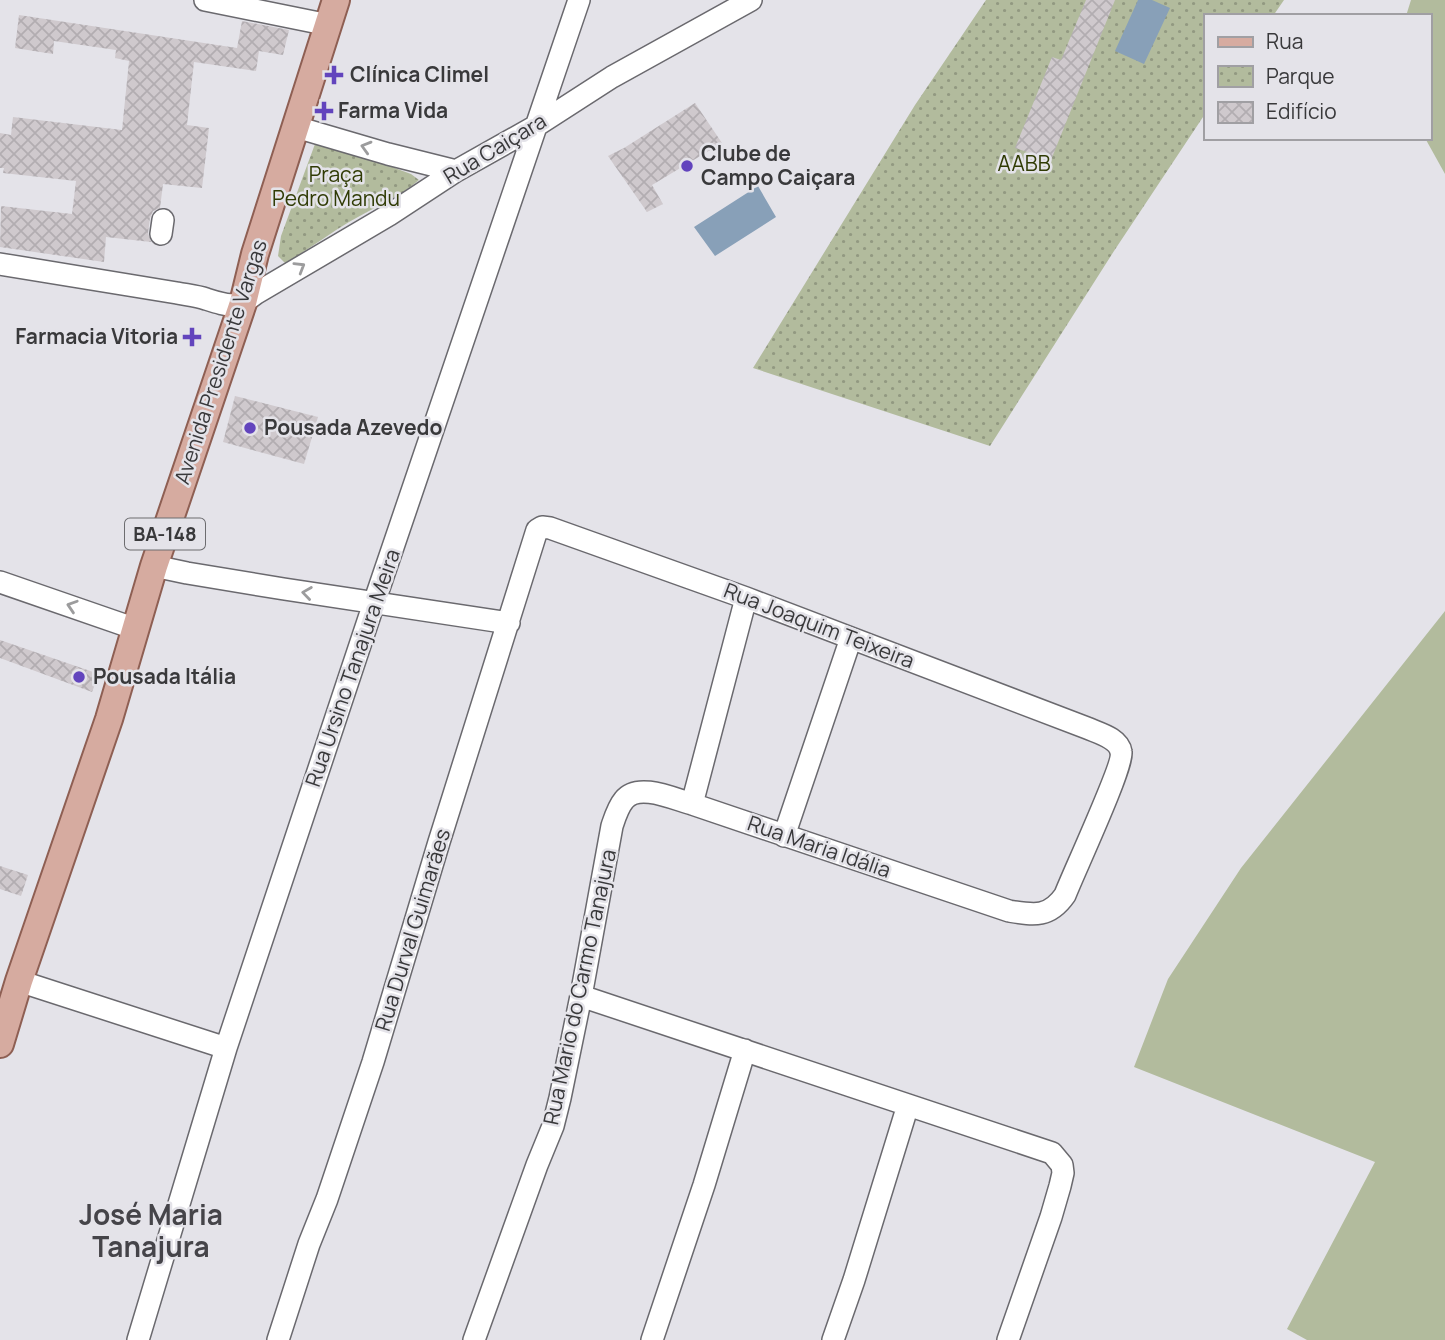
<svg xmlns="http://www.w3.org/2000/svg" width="1445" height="1340" font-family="Manrope,sans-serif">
  <defs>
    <pattern id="park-dots" width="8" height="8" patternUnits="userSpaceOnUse" patternTransform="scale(1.75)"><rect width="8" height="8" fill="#b2bb9d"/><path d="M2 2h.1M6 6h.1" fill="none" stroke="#929981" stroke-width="1.8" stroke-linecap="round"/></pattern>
    <pattern id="building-cross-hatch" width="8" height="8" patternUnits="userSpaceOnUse" patternTransform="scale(1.75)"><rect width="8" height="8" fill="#cfc9cd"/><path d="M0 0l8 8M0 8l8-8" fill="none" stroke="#b2adb1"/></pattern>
  </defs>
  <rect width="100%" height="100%" fill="#e4e3e9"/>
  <path fill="#b2bb9d" d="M1411 0H1445V174L1425 138H1429V16H1406Z
    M1445 611V1340H1307L1287 1329 1375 1162 1134 1067 1168 979 1241 868Z"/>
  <path fill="url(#park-dots)" d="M986 0H1284L1273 16H1205V114L1114 251 990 446 753 368 915 105Z
    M315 144C348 147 380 163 411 174L419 180C398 198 373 208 349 222 327 235 307 251 285 263L278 256 281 236Z"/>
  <path fill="#88a0b8" d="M1138 0H1152L1170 8 1144 64 1115 51Z
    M758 186 776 217 715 256 694 227Z"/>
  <path fill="url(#building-cross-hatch)" d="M1086 0H1115L1051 160 1015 148 1052 57 1061 60Z
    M19 15 237 48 242 21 289 30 283 55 259 51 256 71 194 62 187 125 209 128 202 188 163 184 160 208 153 211 150 218 148 233 151 242 106 237 104 262 0 247 1 206 72 214 76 181 3 173 4 168H0V133L11 135 13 117 122 130 129 61 115 58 116 50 54 41 53 54 15 48Z
    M695 103 722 143 652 185 663 204 647 212 608 156 624 148Z
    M235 396 318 417 304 464 223 442Z
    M0 640 99 674 92 692 0 658Z
    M0 866 28 875 21 896 0 889Z"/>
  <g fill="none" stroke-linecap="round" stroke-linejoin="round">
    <g stroke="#6a696e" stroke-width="24">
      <path id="minor" d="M205 0 329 25
        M296 127 388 154 456 171
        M161 234 163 220
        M0 264 177 293C187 295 197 296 206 299 228 306 236 309 255 294L389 215 456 171 536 126 612 77 751 0
        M154 566 187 573 284 589 509 623
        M0 582 136 629
        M692 804 746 598
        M784 836 851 638
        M19 981 226 1048
        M581 996 1052 1153 1062 1165 1063 1173 1060 1186 1051 1217 1008 1340
        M138 1340 226 1048 374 603 579 0
        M278 1340 309 1244 327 1199 373 1062 439 842 537 530 542 527 550 528 746 598 1087 728C1098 733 1119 738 1121 752 1124 765 1073 874 1065 895 1049 918 1034 915 1009 911L692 804C674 799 638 782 624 800 618 807 615 817 612 826L581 996 560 1098 553 1126 537 1165 474 1340
        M652 1340 704 1185 745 1050
        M833 1340 854 1280 908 1105"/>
    </g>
    <g stroke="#8e5f53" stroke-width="30">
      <path id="major" d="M0 1044 19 981 109 719 154 566 243 303 255 254 336 0"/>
    </g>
    <use href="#minor" stroke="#fff" stroke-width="21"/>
    <use href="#major" stroke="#d6aba0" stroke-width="26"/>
  </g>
  <defs><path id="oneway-chevron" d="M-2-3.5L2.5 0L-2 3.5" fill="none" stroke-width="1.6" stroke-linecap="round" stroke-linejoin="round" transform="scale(1.75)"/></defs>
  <g stroke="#9c9c9d">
    <use href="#oneway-chevron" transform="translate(366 147) rotate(-164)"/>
    <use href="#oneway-chevron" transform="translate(300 267) rotate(-31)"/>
    <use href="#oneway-chevron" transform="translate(307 593) rotate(-172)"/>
    <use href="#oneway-chevron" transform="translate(72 606) rotate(-162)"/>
  </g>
  <g fill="#6244bd" stroke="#e4e3e9" stroke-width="2.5">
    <path d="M330.5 64.5h7v7h7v7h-7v7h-7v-7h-7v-7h7z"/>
    <path d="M320.5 100.5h7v7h7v7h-7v7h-7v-7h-7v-7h7z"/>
    <circle cx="687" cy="166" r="7"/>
    <path d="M188.5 326.5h7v7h7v7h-7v7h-7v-7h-7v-7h7z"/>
    <circle cx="250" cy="428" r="7"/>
    <circle cx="79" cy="677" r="7"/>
  </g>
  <g text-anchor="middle" stroke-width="5" stroke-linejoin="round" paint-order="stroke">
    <rect fill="#e4e3e9" stroke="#6c6c6f" stroke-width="2" x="125" y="518.5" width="80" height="31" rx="5"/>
    <g font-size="19" font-weight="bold" fill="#39393b">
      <text x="165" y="541">BA-148</text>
    </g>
    <g font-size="21" font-weight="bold" fill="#39393b" stroke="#e4e3e9" text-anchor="start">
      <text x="350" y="82">Clínica Climel</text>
      <text x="338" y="118">Farma Vida</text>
      <text x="701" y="161">Clube de<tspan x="701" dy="24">Campo Caiçara</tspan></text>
      <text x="178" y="344" text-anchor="end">Farmacia Vitoria</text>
      <text x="264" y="435">Pousada Azevedo</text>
      <text x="93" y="684">Pousada Itália</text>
    </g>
    <g font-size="21" fill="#39393b" stroke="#e4e3e9">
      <text transform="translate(495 149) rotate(-31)" y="7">Rua Caiçara</text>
      <text transform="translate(221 362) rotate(-72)" y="7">Avenida Presidente Vargas</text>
      <text transform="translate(819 626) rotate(21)" y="7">Rua Joaquim Teixeira</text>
      <text transform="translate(353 668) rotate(-71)" y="7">Rua Ursino Tanajura Meira</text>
      <text transform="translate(819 847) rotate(19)" y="7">Rua Maria Idália</text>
      <text transform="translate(413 930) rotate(-73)" y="7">Rua Durval Guimarães</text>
      <text transform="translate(580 987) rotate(-78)" y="7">Rua Mario do Carmo Tanajura</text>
    </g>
    <g font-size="21" fill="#303b05" stroke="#e4e3e9">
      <text x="1024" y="171">AABB</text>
      <text x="336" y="182">Praça<tspan x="336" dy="24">Pedro Mandu</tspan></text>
    </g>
    <g font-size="28" font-weight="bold" fill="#454449" stroke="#e4e3e9">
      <text x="151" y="1225">José Maria<tspan x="151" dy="32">Tanajura</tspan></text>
    </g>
  </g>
  <rect x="1204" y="14" width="228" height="126" fill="#e4e3e9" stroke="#a09fa3" stroke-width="2"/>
  <rect x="1218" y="37" width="35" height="10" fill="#d6aba0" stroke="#a09fa3" stroke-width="2"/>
  <text x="1266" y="49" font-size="21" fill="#39393b">Rua</text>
  <rect x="1218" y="66" width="35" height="21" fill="url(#park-dots)" stroke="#a09fa3" stroke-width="2"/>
  <text x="1266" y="84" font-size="21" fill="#39393b">Parque</text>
  <rect x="1218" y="102" width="35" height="21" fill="url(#building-cross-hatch)" stroke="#a09fa3" stroke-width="2"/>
  <text x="1266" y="119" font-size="21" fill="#39393b">Edifício</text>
</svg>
